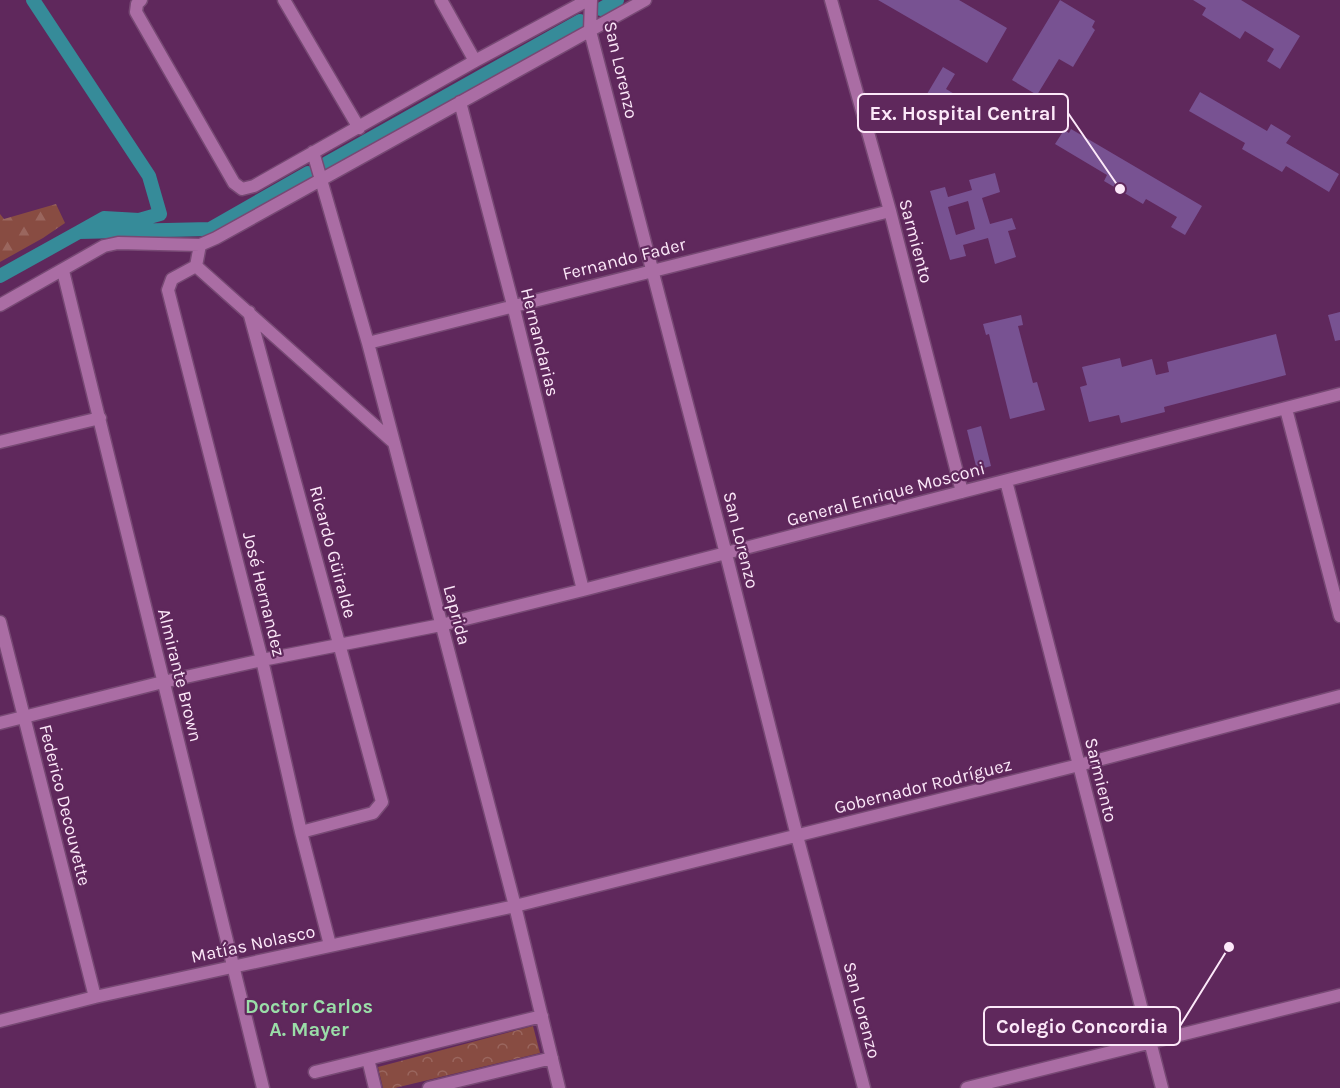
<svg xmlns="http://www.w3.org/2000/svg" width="1340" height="1088" font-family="Karla,sans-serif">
  <defs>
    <pattern id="forest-firs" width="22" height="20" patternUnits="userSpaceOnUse" patternTransform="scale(1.5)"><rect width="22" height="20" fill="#884c42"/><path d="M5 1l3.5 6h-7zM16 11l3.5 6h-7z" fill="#9a665e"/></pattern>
    <pattern id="park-crowns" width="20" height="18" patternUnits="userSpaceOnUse" patternTransform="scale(1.5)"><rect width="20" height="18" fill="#884c42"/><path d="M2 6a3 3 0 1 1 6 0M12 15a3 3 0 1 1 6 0" fill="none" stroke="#9a665e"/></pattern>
  </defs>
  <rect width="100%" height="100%" fill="#5f285c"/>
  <path fill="url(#forest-firs)" d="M56 204 65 223 43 238 0 262V214L4 219Z"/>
  <path fill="url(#park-crowns)" d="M533 1026 540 1053 395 1088H383L378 1067Z"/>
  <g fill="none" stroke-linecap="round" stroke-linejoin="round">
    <path stroke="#368b99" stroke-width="14" d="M33 0 149 176 160 214 139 220 104 218 79 232
      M601 9 617 0
      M327 163 580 21
      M0 276 79 232 210 229 308 173"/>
  </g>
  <path fill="#785292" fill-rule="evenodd" d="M878 0H959L1007 28 987 63Z
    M1060 0 1095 21 1092 27 1095 30 1073 67 1059 59 1037 95 1012 80Z
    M1193 0H1241L1300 36 1280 69 1267 61 1274 49 1245 31 1240 39 1202 15 1206 8Z
    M943 67 955 74 946 89 956 95 949 107 927 94Z
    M1200 92 1267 131 1271 124 1291 136 1286 143 1339 174 1329 192 1286 166 1282 172 1242 149 1245 143 1189 111Z
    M1071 129 1202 206 1185 235 1171 227 1177 217 1146 199 1143 204 1104 181 1107 175 1055 144 1064 130 1069 133Z
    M995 173 1000 192 982 198 990 224 1012 218 1016 229 1008 231 1016 257 995 264 988 238 963 245 966 256 950 260 930 191 945 187 948 197 972 190 969 180ZM968 201 975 229 956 235 948 207Z
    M1340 312V340L1335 341 1328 315Z
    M1021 315 1023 325 1018 326 1033 383 1037 382 1045 410 1010 419 989 334 986 335 983 324Z
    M1276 334 1286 375 1164 407 1165 412 1121 423 1119 415 1089 422 1080 387 1087 385 1082 367 1120 358 1122 367 1152 359 1156 375 1169 372 1167 362Z
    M981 426 991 466 977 470 967 430Z"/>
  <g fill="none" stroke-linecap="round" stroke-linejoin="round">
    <g stroke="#774974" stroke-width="15">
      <path id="minor" d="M141 0 137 4 136 12 234 183 242 189 254 186 475 61 588 0
        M284 0 359 128
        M441 0 475 61
        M591 0 590 31 726 554 797 836 864 1088
        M831 0 890 211 962 492
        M460 102 513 305 583 590
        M313 152 368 343 515 906 559 1088
        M200 245 196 266 392 441
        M196 266 172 279 168 290 262 660 301 832 330 945
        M63 271C132 543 194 816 263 1088
        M0 305 104 246 118 243 200 245 216 238 645 0
        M249 312 382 802 373 813 301 832
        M368 343 890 211
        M1286 409 1340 616
        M0 442 100 418
        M1006 481 1162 1088
        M0 622 95 997
        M0 723 163 682 262 660 441 625 583 590 1340 394
        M0 1021 95 997 232 967 515 906 1079 765 1340 696
        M368 1059 375 1088
        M315 1072 542 1016
        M429 1088 552 1058
        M967 1088 1340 995"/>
    </g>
    <use href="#minor" stroke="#aa6da4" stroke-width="12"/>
  </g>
  <g text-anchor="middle" stroke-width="4.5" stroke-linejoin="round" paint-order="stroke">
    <g font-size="18" fill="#fce8f9" stroke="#5f285c">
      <text transform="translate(621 70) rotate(77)" y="6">San Lorenzo</text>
      <text transform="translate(916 241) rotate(75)" y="6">Sarmiento</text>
      <text transform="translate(624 259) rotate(-14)" y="6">Fernando Fader</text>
      <text transform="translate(540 342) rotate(76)" y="6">Hernandarias</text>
      <text transform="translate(886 494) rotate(-15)" y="6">General Enrique Mosconi</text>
      <text transform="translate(741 540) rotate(76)" y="6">San Lorenzo</text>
      <text transform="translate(333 552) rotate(75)" y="6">Ricardo Güiralde</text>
      <text transform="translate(264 594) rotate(76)" y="6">José Hernandez</text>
      <text transform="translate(457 615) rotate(75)" y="6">Laprida</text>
      <text transform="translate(180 675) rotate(76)" y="6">Almirante Brown</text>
      <text transform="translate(1101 780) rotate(76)" y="6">Sarmiento</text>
      <text transform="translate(923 786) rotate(-14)" y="6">Gobernador Rodríguez</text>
      <text transform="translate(65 805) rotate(76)" y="6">Federico Decouvette</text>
      <text transform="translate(253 944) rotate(-12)" y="6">Matías Nolasco</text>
      <text transform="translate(862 1010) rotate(75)" y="6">San Lorenzo</text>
    </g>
    <g font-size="20" font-weight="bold" fill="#9adda8" stroke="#5f285c">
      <text x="309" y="1013">Doctor Carlos<tspan x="309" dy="23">A. Mayer</tspan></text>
    </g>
  </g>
  <path fill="none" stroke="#fce8f9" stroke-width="2" d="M1120 189L1068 113M1229 947L1180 1026"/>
  <g fill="#fce8f9" stroke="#5f285c" stroke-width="2">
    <circle cx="1120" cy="189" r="6"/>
    <circle cx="1229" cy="947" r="6"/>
  </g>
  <g fill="#5f285c" stroke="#fce8f9" stroke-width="2">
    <rect x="858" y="94" width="210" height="38" rx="6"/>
    <rect x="984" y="1007" width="196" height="38" rx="6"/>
  </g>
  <g font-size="20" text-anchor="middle" font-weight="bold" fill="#fce8f9">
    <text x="963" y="120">Ex. Hospital Central</text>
    <text x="1082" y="1033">Colegio Concordia</text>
  </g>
</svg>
